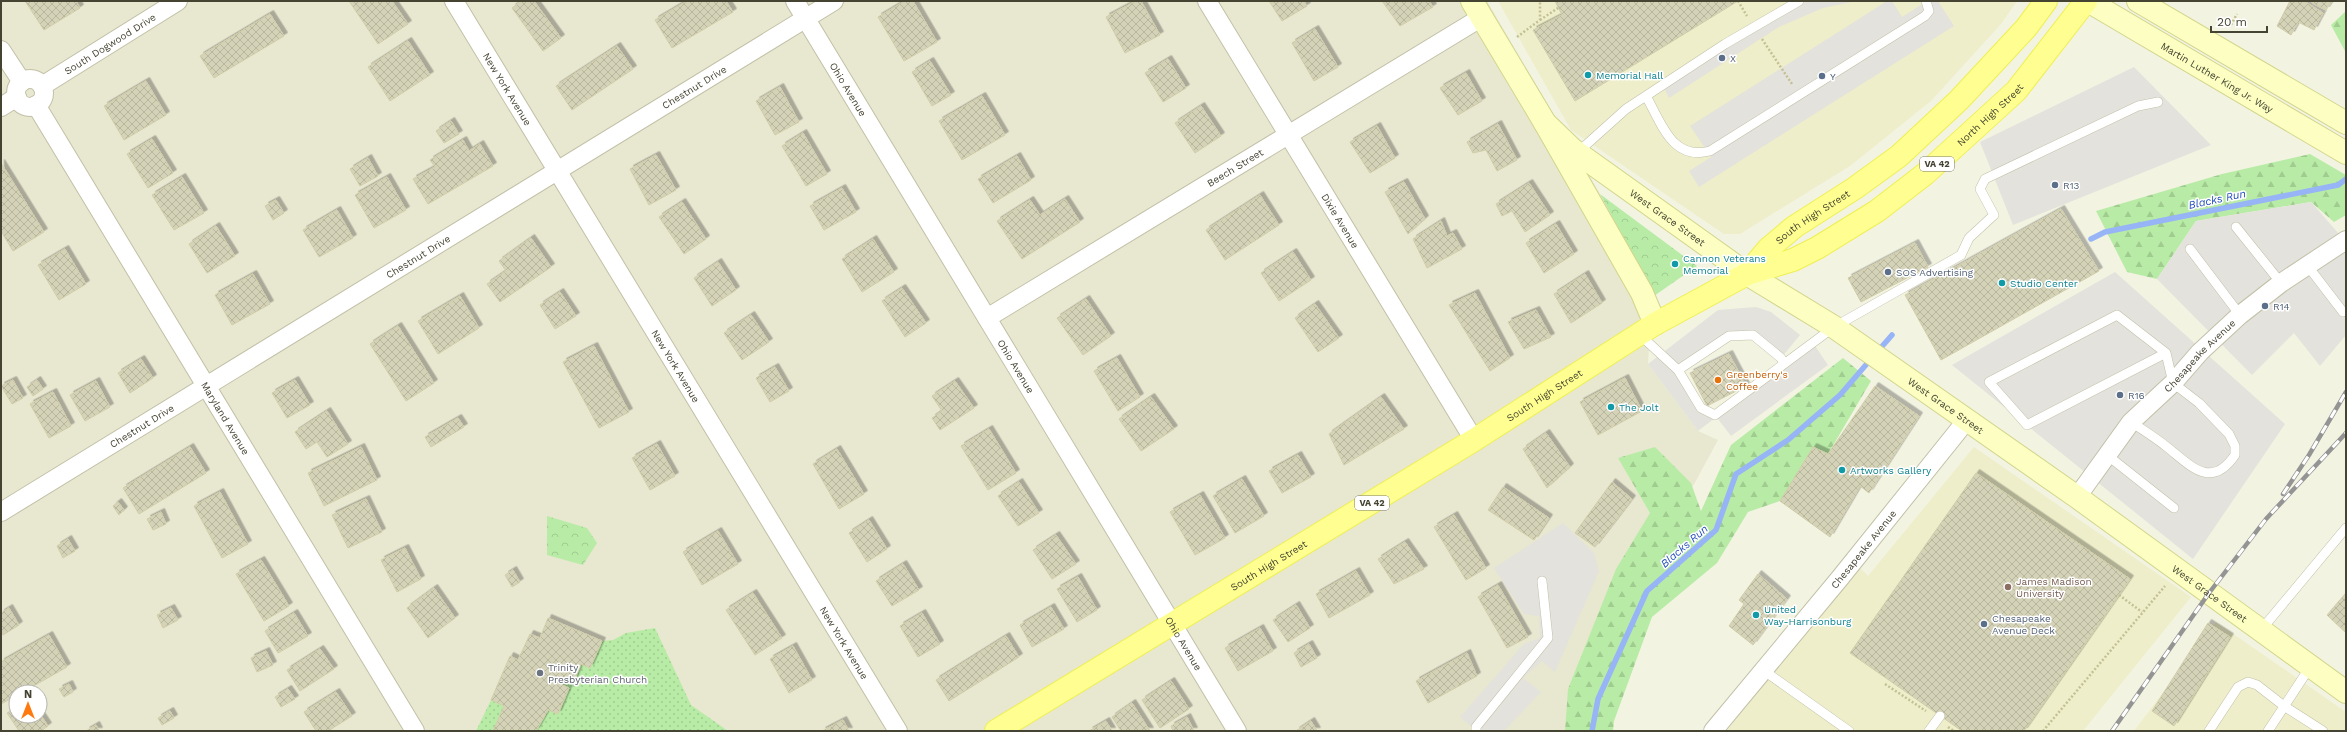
<svg xmlns="http://www.w3.org/2000/svg" width="2347" height="732" font-family="'Work Sans',sans-serif">
  <defs>
    <pattern id="grass-dots" width="8" height="8" patternUnits="userSpaceOnUse"><rect width="8" height="8" fill="#b8eca6"/><path d="M2 2h.1M6 6h.1" fill="none" stroke="#a0cc8f" stroke-width="1.8" stroke-linecap="round"/></pattern>
    <pattern id="forest-firs" width="22" height="20" patternUnits="userSpaceOnUse"><rect width="22" height="20" fill="#b8eca6"/><path d="M5 1l3.5 6h-7zM16 11l3.5 6h-7z" fill="#a0cc8f"/></pattern>
    <pattern id="park-crowns" width="20" height="18" patternUnits="userSpaceOnUse"><rect width="20" height="18" fill="#b8eca6"/><path d="M2 6a3 3 0 1 1 6 0M12 15a3 3 0 1 1 6 0" fill="none" stroke="#a0cc8f"/></pattern>
    <pattern id="building-cross-hatch" width="8" height="8" patternUnits="userSpaceOnUse"><rect width="8" height="8" fill="#d5d3b7"/><path d="M0 0l8 8M0 8l8-8" fill="none" stroke="#b8b69e"/></pattern>
    <filter id="shadow"><feDropShadow dx="3.5" dy="-3.5" stdDeviation="0" flood-color="#0004"/></filter>
  </defs>
  <rect width="100%" height="100%" fill="#f3f3e2"/>
  <path fill="#e8e7d0" fill-rule="evenodd" d="M1 1H1487L1600 194 1652 292 1648 364 1698 431 1718 440 1640 584 1587 731H1ZM16 692H40V716H16Z"/>
  <path fill="#eeeeca" d="M1498 1H2017L2001 24 1931 101 1850 166 1740 234H1724L1571 130Z
    M1974 447 2191 597 2083 731H1726L1858 566 1868 576Z
    M2216 622 2346 712V731H2134Z"/>
  <path fill="url(#grass-dots)" d="M655 628 691 705 728 731H536L548 710 558 714 569 688 558 683 560 677 573 683 581 664 590 668 602 641 613 640 626 633Z
    M491 700 504 706 493 731H476Z"/>
  <path fill="url(#forest-firs)" d="M2346 11V53L2331 25Z
    M2310 154 2346 175V215L2334 222 2311 202 2196 221 2157 279 2127 272 2096 211 2222 174Z
    M1843 358 1871 381 1828 454 1780 501 1748 512 1717 563 1652 617 1614 721 1613 731H1565L1568 689 1616 569 1650 513 1618 458 1655 447 1691 483 1701 511 1731 445Z"/>
  <path fill="url(#park-crowns)" d="M1600 194 1697 266 1654 296Z
    M547 516 587 528 597 543 583 565 547 555Z"/>
  <path fill="#e3e2dc" d="M1808 1H1856L1823 8 1779 27 1669 98 1664 88 1782 13Z
    M1887 1H1892L1902 17 1927 1H1938L1954 26 1699 187 1689 171 1711 157 1690 126Z
    M2134 67 2211 145 2013 225 1980 142Z
    M2311 202 2346 242V335L2320 366 2294 333 2252 375 2157 279 2196 221Z
    M2115 272 2285 424 2193 559 1952 365Z
    M1756 307 1771 312 1800 335 1781 358 1753 335 1729 336 1678 370 1715 418 1698 431 1648 364 1718 310Z
    M1813 343 1828 365 1731 436 1715 415Z
    M1563 523 1594 553 1599 571 1555 672 1542 661 1523 678 1541 692 1504 731H1477L1460 717 1524 644 1540 638 1539 616 1524 614 1494 568Z"/>
  <g fill="none" stroke-linecap="round" stroke-linejoin="round">
    <path stroke="#97b4f7" stroke-width="5.5" d="M2091 239 2105 232 2338 185 2346 179
      M1878 351 1892 335
      M1592 731 1598 699 1647 591 1716 530 1736 474 1788 440 1840 395 1871 359"/>
  </g>
  <path fill="url(#building-cross-hatch)" stroke="#d1cea9" filter="url(#shadow)" d="M25 1H76L80 8 44 30Z
    M349 1H392L408 24 378 44Z
    M521 1H534L561 38 543 51 512 8Z
    M687 1H726L733 12 672 48 655 20Z
    M905 1H913L937 42 904 61 878 17Z
    M1136 1H1141L1160 35 1125 53 1106 17Z
    M1269 1H1304L1307 6 1282 21Z
    M1382 1H1429L1433 7 1400 26Z
    M1555 1H1738L1575 101 1533 30 1562 15Z
    M2290 1H2304L2323 13 2314 30 2298 22 2291 35 2277 26Z
    M2313 1H2332L2326 10 2312 3Z
    M270 14 284 36 214 78 200 56Z
    M1315 29 1338 67 1314 81 1292 43Z
    M408 41 430 75 390 101 368 67Z
    M617 46 633 69 572 110 556 86Z
    M1168 59 1186 88 1163 102 1145 73Z
    M930 61 951 95 932 106 912 72Z
    M1466 73 1482 101 1458 115 1440 88Z
    M146 81 166 115 124 140 104 106Z
    M780 87 799 122 775 135 756 101Z
    M982 96 1005 135 962 160 939 121Z
    M1201 106 1221 136 1195 153 1175 123Z
    M451 121 459 134 444 143 436 131Z
    M1498 124 1517 160 1497 171 1486 150 1473 153 1467 142Z
    M1377 126 1395 158 1370 173 1350 142Z
    M803 133 827 174 806 186 782 146Z
    M152 139 173 173 148 188 127 154Z
    M463 140 469 151 480 144 493 166 428 204 413 179 435 167 430 160Z
    M656 155 676 190 649 205 630 169Z
    M1017 156 1031 180 993 203 978 179Z
    M368 158 378 176 360 186 350 169Z
    M1 163 44 232 13 251 1 231Z
    M182 177 204 213 174 230 152 195Z
    M387 177 406 210 374 228 355 195Z
    M1404 182 1425 219 1408 234 1385 192Z
    M1529 183 1550 215 1525 232 1512 211 1502 216 1496 204Z
    M842 188 856 212 824 230 810 206Z
    M1260 195 1279 225 1225 260 1206 230Z
    M1065 199 1080 222 1022 259 997 221 1030 200 1040 215Z
    M276 200 284 213 273 220 265 206Z
    M682 202 706 239 684 254 659 217Z
    M2061 209 2099 271 1941 360 1905 295Z
    M337 210 353 238 319 257 303 230Z
    M1441 221 1447 236 1453 233 1462 249 1427 268 1413 239Z
    M1556 224 1574 254 1544 273 1526 243Z
    M216 226 235 256 207 273 189 244Z
    M531 238 551 267 500 302 487 284 506 271 499 261Z
    M873 239 894 272 862 292 842 259Z
    M1915 243 1928 267 1861 302 1848 278Z
    M65 249 86 284 59 300 38 265Z
    M1293 252 1311 280 1279 301 1261 273Z
    M718 262 736 290 712 306 694 278Z
    M253 274 270 304 232 325 215 295Z
    M1585 274 1602 303 1571 323 1554 294Z
    M902 288 926 323 905 337 882 301Z
    M560 292 576 316 555 329 540 305Z
    M1475 293 1510 358 1490 371 1449 305Z
    M460 296 479 328 438 354 418 321Z
    M1086 299 1111 336 1083 355 1057 318Z
    M1315 304 1339 338 1318 352 1295 318Z
    M1536 310 1551 337 1524 349 1508 322Z
    M751 315 769 342 742 360 724 333Z
    M398 326 434 383 406 401 370 344Z
    M594 346 629 412 599 428 563 362Z
    M1729 354 1746 386 1707 406 1690 373Z
    M1117 358 1140 397 1118 411 1094 371Z
    M141 359 153 378 130 393 118 373Z
    M775 367 789 391 770 402 756 378Z
    M1625 378 1642 411 1598 435 1580 402Z
    M13 380 23 398 12 404 1 386Z
    M37 380 43 389 33 396 27 387Z
    M295 380 310 405 287 418 272 393Z
    M96 381 110 407 85 421 70 395Z
    M955 381 974 408 940 430 932 418 942 411 932 396Z
    M1875 386 1919 416 1869 493 1860 486 1830 537 1780 501 1813 447 1828 454Z
    M53 392 71 426 49 438 30 404Z
    M1151 397 1174 429 1141 451 1119 419Z
    M1381 397 1404 429 1344 465 1329 434Z
    M327 411 348 444 327 457 317 442 306 449 295 432Z
    M458 418 464 427 431 447 425 437Z
    M989 429 1016 473 988 490 961 446Z
    M1546 433 1570 467 1547 488 1523 449Z
    M657 444 675 476 650 490 632 458Z
    M190 447 206 473 139 514 123 488Z
    M361 447 377 480 324 506 308 473Z
    M837 449 864 494 839 509 813 464Z
    M1298 455 1311 477 1282 493 1269 471Z
    M1976 473 2130 579 2024 731H1962L1850 653Z
    M1242 479 1264 516 1235 533 1213 496Z
    M1019 482 1039 513 1018 526 998 496Z
    M1612 482 1632 499 1595 547 1575 533Z
    M1503 487 1549 518 1534 540 1488 510Z
    M220 492 248 544 222 558 194 506Z
    M1200 495 1225 538 1195 555 1170 512Z
    M366 499 382 532 348 548 332 515Z
    M118 502 124 510 119 515 113 506Z
    M161 512 166 524 153 530 147 519Z
    M1454 515 1486 568 1466 580 1434 527Z
    M869 520 887 549 867 562 849 533Z
    M718 531 738 564 702 585 683 552Z
    M1056 535 1076 564 1052 579 1033 550Z
    M68 539 75 551 63 558 57 546Z
    M1405 542 1424 569 1394 584 1378 559Z
    M405 548 421 579 397 592 381 560Z
    M261 560 289 606 264 621 236 574Z
    M903 564 919 590 892 606 876 581Z
    M513 570 520 582 512 587 505 575Z
    M1356 571 1370 595 1329 618 1316 594Z
    M1758 574 1787 599 1753 645 1729 626 1744 604 1739 600Z
    M1078 577 1097 610 1077 622 1057 589Z
    M1498 585 1528 637 1507 648 1478 597Z
    M434 588 455 618 428 638 407 608Z
    M753 593 782 638 755 655 726 610Z
    M2346 593V633L2327 615Z
    M1296 605 1310 628 1288 642 1273 620Z
    M1051 607 1064 629 1032 647 1020 625Z
    M9 608 19 625 3 635 1 631V613Z
    M171 608 178 620 163 628 157 615Z
    M294 613 308 636 278 653 265 631Z
    M922 613 940 644 918 657 900 626Z
    M548 618 602 641 590 668 581 664 573 683 560 677 558 683 569 688 558 714 548 710 536 731H493L504 706 491 700 510 656 518 660 530 634 540 638Z
    M2208 623 2230 637 2174 726 2152 711Z
    M1260 628 1273 651 1238 671 1225 648Z
    M49 635 67 667 23 692H16V696L1 704V662Z
    M1006 636 1019 657 949 701 936 680Z
    M1309 644 1317 658 1301 667 1294 653Z
    M793 646 812 680 789 693 770 659Z
    M320 649 334 669 300 691 287 670Z
    M266 651 273 665 257 672 251 658Z
    M1467 653 1477 676 1428 703 1416 681Z
    M1171 681 1189 709 1160 728 1142 700Z
    M69 684 73 692 64 697 59 689Z
    M288 689 295 699 281 707 275 697Z
    M336 692 352 716 328 731H316L304 712Z
    M1132 703 1150 731H1121L1112 717Z
    M16 707V716H40V714L48 726 41 731H19L7 713Z
    M170 711 174 718 162 725 158 718Z
    M1187 717 1194 731H1173L1171 726Z
    M843 720 849 731H822Z
    M1106 721 1112 731H1089Z
    M1311 721 1317 731H1296Z
    M96 725 99 731H86Z"/>
  <g fill="none" stroke-linecap="round" stroke-linejoin="round">
    <g stroke="#c2c0a7" stroke-width="10">
      <path id="lane" d="M1646 96C1662 124 1672 161 1710 151L1925 16 1929 11 1926 1
        M1577 153 1626 109 1725 44 1799 1
        M2236 227 2281 283
        M2190 249 2240 315
        M2307 265 2343 312
        M1639 334 1678 370 1701 408 1715 415 1784 364
        M1678 370 1729 336 1753 335 1781 358 1784 364 1834 327 1961 255 1969 238 1994 215 1980 189 1985 179 2138 106 2158 102
        M2131 422C2143 430 2156 438 2167 447 2191 466 2211 490 2235 455V446L2229 434 2199 403 2173 383 2166 353 2027 425 1989 382 2117 315 2166 353
        M2107 455 2174 508
        M2261 630 2346 528
        M1763 670 1849 731
        M1476 731V727L1548 638 1542 581
        M1929 731 1940 716
        M2209 731 2238 687 2248 682 2257 685 2284 706 2323 731
        M2268 731 2310 667"/>
    </g>
    <g stroke="#c2c0a7" stroke-width="20">
      <g id="street">
        <path id="s1" d="M454 1 898 731"/>
        <path id="s2" d="M795 1 1237 731"/>
        <path id="s3" d="M1207 1 1474 440"/>
        <path d="M1 50 22 82"/>
        <circle cx="30" cy="93" r="14"/>
        <path id="s4" d="M42 86 178 1"/>
        <path id="s5" d="M36 105 415 731"/>
        <path d="M1 107 17 97"/>
        <path id="s6" d="M987 318 1482 17"/>
        <path id="s7" d="M2077 497 2131 422 2173 383 2200 352 2240 315 2281 283 2346 240"/>
        <path id="s8" d="M1 512 834 1"/>
        <path id="s9" d="M1713 731 1840 578 1966 421"/>
      </g>
    </g>
    <g stroke="#d2d58b" stroke-width="24">
      <g id="secondary">
        <path d="M1472 1 1545 123 1642 293 1655 324"/>
        <path id="s10" d="M2088 1 2346 153"/>
        <path d="M2138 1 2346 123"/>
        <path id="s11" d="M1545 123 1572 149 1747 274 1834 327 2077 497 2346 692"/>
      </g>
    </g>
    <g stroke="#efef54" stroke-width="24">
      <g id="primary">
        <path id="s12" d="M1747 274 1793 260 1817 248 1877 211 1925 174 2016 91 2086 1"/>
        <path id="s13" d="M996 731 1474 440 1655 324 1747 274 1768 249 1794 227 1855 188 1899 156 1959 100 2026 28 2046 1"/>
      </g>
    </g>
    <path stroke="#c3c094" stroke-width="2.5" stroke-dasharray="2 2" stroke-linecap="butt" d="M1738 1 1747 16
      M1540 20 1558 8
      M2231 25 2237 14
      M1517 37 1540 20V1
      M1762 39 1792 84
      M2119 595 2142 612
      M1885 684 1926 711
      M1948 727 1954 731
      M2043 731 2165 586"/>
    <use href="#lane" stroke="#fff" stroke-width="9"/>
    <use href="#street" stroke="#fff" stroke-width="18"/>
    <use href="#secondary" stroke="#fcffc1" stroke-width="22"/>
    <use href="#primary" stroke="#feff90" stroke-width="22"/>
    <g stroke="#949494" stroke-width="4.5">
      <path id="rail" d="M2283 494 2309 455 2346 392
        M2112 731 2209 593 2266 519 2346 433"/>
    </g>
    <use href="#rail" stroke="#fff" stroke-width="3" stroke-dasharray="9" stroke-linecap="butt"/>
  </g>
  <g fill="#5c6f8a" stroke="#fff" stroke-width="1.5">
    <circle cx="1722" cy="58" r="4"/>
    <circle cx="1822" cy="76" r="4"/>
    <circle cx="2055" cy="185" r="4"/>
    <circle cx="1888" cy="272" r="4"/>
    <circle cx="2265" cy="306" r="4"/>
    <circle cx="2120" cy="395" r="4"/>
    <circle cx="1984" cy="624" r="4"/>
  </g>
  <g fill="#0f9aa8" stroke="#fff" stroke-width="1.5">
    <circle cx="1588" cy="75" r="4"/>
    <circle cx="1675" cy="264" r="4"/>
    <circle cx="2002" cy="283" r="4"/>
    <circle cx="1611" cy="407" r="4"/>
    <circle cx="1842" cy="470" r="4"/>
    <circle cx="1756" cy="615" r="4"/>
  </g>
  <circle fill="#e8710a" stroke="#fff" stroke-width="1.5" cx="1718" cy="380" r="4"/>
  <circle fill="#8d6e63" stroke="#fff" stroke-width="1.5" cx="2008" cy="587" r="4"/>
  <circle fill="#6b7280" stroke="#fff" stroke-width="1.5" cx="540" cy="673" r="4"/>
  <g text-anchor="middle" stroke-width="3" stroke-linejoin="round" paint-order="stroke">
    <g fill="#fff" stroke="#7d7b70" stroke-width="1">
      <rect x="1920" y="157" width="34" height="14" rx="3"/>
      <rect x="1355" y="496" width="34" height="14" rx="3"/>
    </g>
    <g font-size="9" font-weight="bold" fill="#454332">
      <text x="1937" y="167">VA 42</text>
      <text x="1372" y="506">VA 42</text>
    </g>
    <g font-size="10" fill="#454332" stroke="#fff">
      <text dy="4" stroke="none"><textPath href="#s4" startOffset="80">South Dogwood Drive</textPath></text>
      <text dy="4" stroke="none"><textPath href="#s10" startOffset="150">Martin Luther King Jr. Way</textPath></text>
      <text dy="4" stroke="none"><textPath href="#s8" startOffset="813">Chestnut Drive</textPath></text>
      <text dy="4" stroke="none"><textPath href="#s1" startOffset="103">New York Avenue</textPath></text>
      <text dy="4" stroke="none"><textPath href="#s2" startOffset="103">Ohio Avenue</textPath></text>
      <text dy="4" stroke="none"><textPath href="#s12" startOffset="294">North High Street</textPath></text>
      <text dy="4" stroke="none"><textPath href="#s6" startOffset="290">Beech Street</textPath></text>
      <text dy="4" stroke="none"><textPath href="#s13" startOffset="967">South High Street</textPath></text>
      <text dy="4" stroke="none"><textPath href="#s11" startOffset="155">West Grace Street</textPath></text>
      <text dy="4" stroke="none"><textPath href="#s3" startOffset="257">Dixie Avenue</textPath></text>
      <text dy="4" stroke="none"><textPath href="#s8" startOffset="489">Chestnut Drive</textPath></text>
      <text dy="4" stroke="none"><textPath href="#s7" startOffset="188">Chesapeake Avenue</textPath></text>
      <text dy="4" stroke="none"><textPath href="#s1" startOffset="427">New York Avenue</textPath></text>
      <text dy="4" stroke="none"><textPath href="#s2" startOffset="427">Ohio Avenue</textPath></text>
      <text dy="4" stroke="none"><textPath href="#s13" startOffset="643">South High Street</textPath></text>
      <text dy="4" stroke="none"><textPath href="#s11" startOffset="491">West Grace Street</textPath></text>
      <text dy="4" stroke="none"><textPath href="#s5" startOffset="366">Maryland Avenue</textPath></text>
      <text dy="4" stroke="none"><textPath href="#s8" startOffset="165">Chestnut Drive</textPath></text>
      <text dy="4" stroke="none"><textPath href="#s9" startOffset="236">Chesapeake Avenue</textPath></text>
      <text dy="4" stroke="none"><textPath href="#s13" startOffset="319">South High Street</textPath></text>
      <text dy="4" stroke="none"><textPath href="#s11" startOffset="815">West Grace Street</textPath></text>
      <text dy="4" stroke="none"><textPath href="#s1" startOffset="751">New York Avenue</textPath></text>
      <text dy="4" stroke="none"><textPath href="#s2" startOffset="751">Ohio Avenue</textPath></text>
    </g>
    <g font-size="10" fill="#4e5e75" stroke="#fff" text-anchor="start">
      <text x="1730" y="62">X</text>
      <text x="1830" y="80">Y</text>
      <text x="2063" y="189">R13</text>
      <text x="1896" y="276">SOS Advertising</text>
      <text x="2273" y="310">R14</text>
      <text x="2128" y="399">R16</text>
      <text x="1992" y="622">Chesapeake<tspan x="1992" dy="12">Avenue Deck</tspan></text>
    </g>
    <g font-size="10" fill="#0d838f" stroke="#fff" text-anchor="start">
      <text x="1596" y="79">Memorial Hall</text>
      <text x="1683" y="262">Cannon Veterans<tspan x="1683" dy="12">Memorial</tspan></text>
      <text x="2010" y="287">Studio Center</text>
      <text x="1619" y="411">The Jolt</text>
      <text x="1850" y="474">Artworks Gallery</text>
      <text x="1764" y="613">United<tspan x="1764" dy="12">Way-Harrisonburg</tspan></text>
    </g>
    <g font-size="10" fill="#c56008" stroke="#fff" text-anchor="start">
      <text x="1726" y="378">Greenberry's<tspan x="1726" dy="12">Coffee</tspan></text>
    </g>
    <g font-size="10" fill="#785e54" stroke="#fff" text-anchor="start">
      <text x="2016" y="585">James Madison<tspan x="2016" dy="12">University</tspan></text>
    </g>
    <g font-size="10" fill="#5b616d" stroke="#fff" text-anchor="start">
      <text x="548" y="671">Trinity<tspan x="548" dy="12">Presbyterian Church</tspan></text>
    </g>
    <g font-size="11" font-style="italic" fill="#224dbb" stroke="#fff">
      <text transform="translate(2217 199) rotate(-12)" y="4">Blacks Run</text>
      <text transform="translate(1684 546) rotate(-41)" y="4">Blacks Run</text>
    </g>
  </g>
  <rect width="2347" height="732" fill="none" stroke="#454332" stroke-width="4"/>
  <g transform="translate(28 704)"><circle r="19" fill="#ffffff" stroke="#b5b4ad"/>
  <path d="M0-3L7 15L0 10L-7 15Z" fill="#ff790e"/>
  <text y="-6" font-size="11" font-weight="bold" text-anchor="middle" fill="#454332">N</text>
  </g>
  <path d="M2211 26v6h56v-6" fill="none" stroke="#454332" stroke-width="2"/>
  <text x="2217" y="26" font-size="12" fill="#454332" stroke="#ffffff" stroke-width="3" paint-order="stroke">20 m</text>
</svg>
